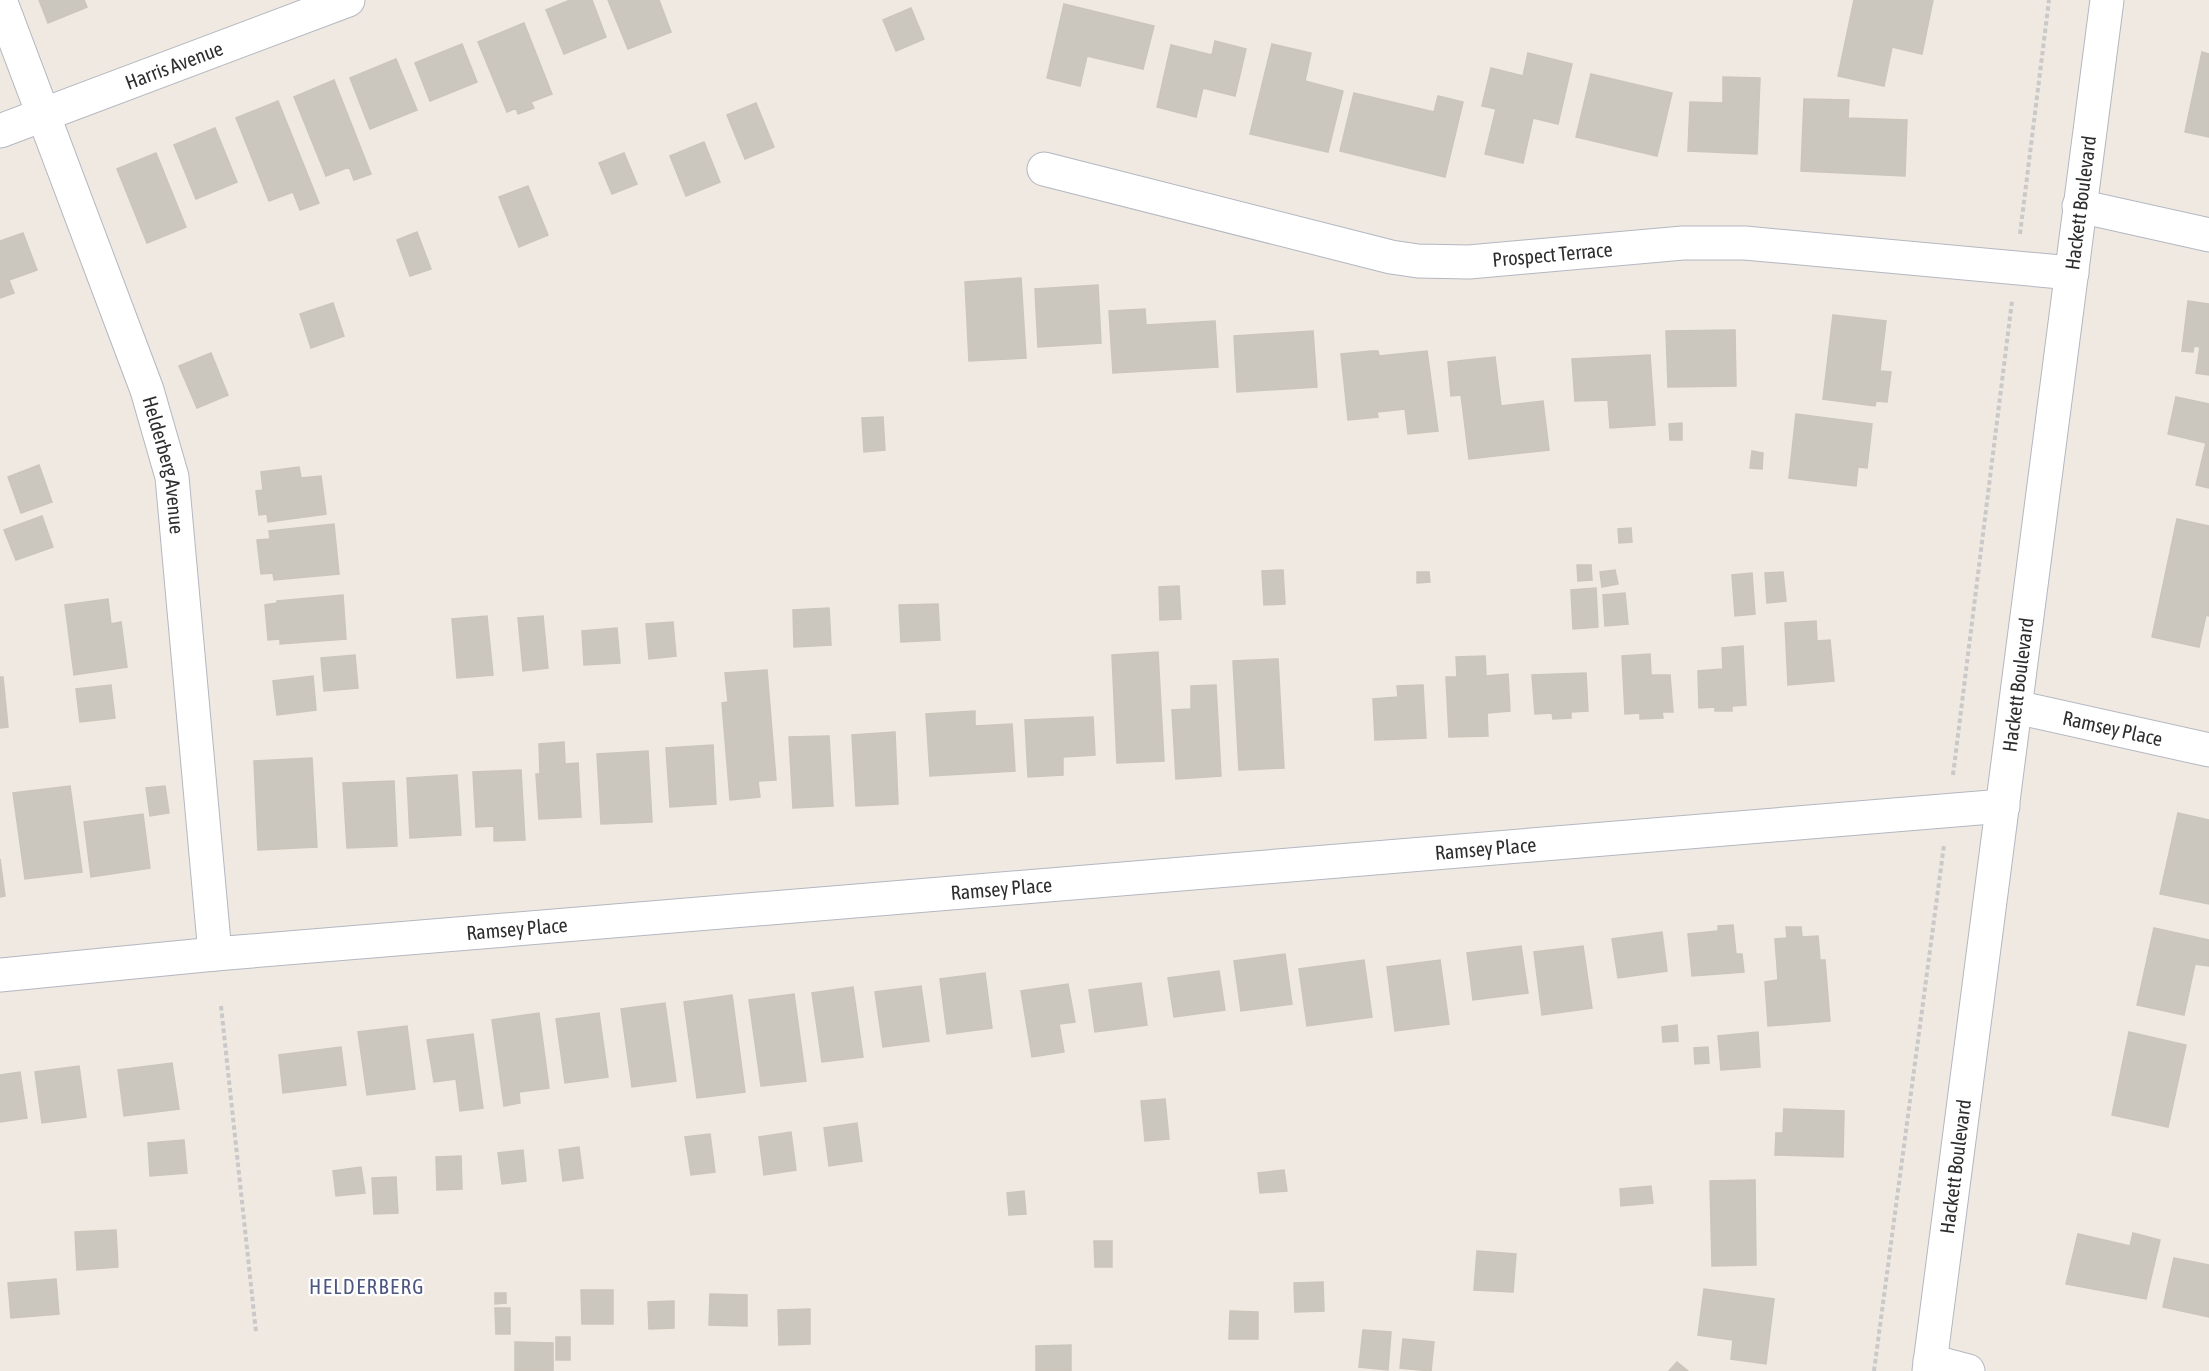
<svg xmlns="http://www.w3.org/2000/svg" width="2209" height="1371" font-family="'Asap Condensed',sans-serif">
  <rect width="100%" height="100%" fill="#efe9e1"/>
  <path fill="#cbc7bf" stroke="#cbc5ba" stroke-width="1.5" d="M39 0H84L87 7 48 23Z
    M570 0H592L606 37 564 54 546 10Z
    M608 0H659L671 32 628 49Z
    M1854 0H1933L1922 54 1892 47 1884 86 1838 76Z
    M1064 4 1154 26 1143 69 1087 56 1080 86 1047 78Z
    M911 8 924 39 896 51 883 20Z
    M524 23 552 94 531 102 534 108 518 114 516 108 507 112 478 42Z
    M1215 41 1246 49 1235 96 1203 88 1196 117 1157 107 1171 45 1212 55Z
    M462 44 477 82 430 101 415 63Z
    M1272 44 1311 53 1305 81 1343 91 1328 152 1250 134Z
    M2202 52 2209 54V137L2185 132Z
    M1528 53 1572 64 1558 124 1533 118 1523 163 1485 154 1496 109 1482 106 1491 68 1523 76Z
    M396 59 417 110 370 129 350 78Z
    M1591 74 1672 93 1657 156 1576 137Z
    M1723 77 1760 78 1757 154 1688 151 1690 102 1723 103Z
    M334 80 371 174 354 180 349 167 326 176 294 97Z
    M1354 93 1434 112 1438 96 1463 102 1445 177 1340 151Z
    M1804 99 1849 100 1848 118 1907 120 1905 176 1801 171Z
    M278 101 319 203 300 210 293 192 269 201 236 118Z
    M756 103 774 147 745 159 727 115Z
    M215 128 237 182 196 199 174 145Z
    M704 142 720 182 686 196 670 156Z
    M156 153 186 227 147 243 117 169Z
    M624 153 637 184 612 194 599 163Z
    M528 186 548 235 519 247 499 197Z
    M417 232 431 269 410 276 397 240Z
    M23 233 37 270 9 280 14 293 0 298V241Z
    M1021 278 1026 358 969 361 965 282Z
    M1098 285 1101 343 1038 347 1035 289Z
    M2188 301 2209 304V375L2196 373 2200 347 2194 346 2193 352 2182 351Z
    M333 303 344 336 311 348 300 314Z
    M1145 309 1146 325 1215 321 1218 367 1113 373 1109 311Z
    M1833 315 1886 321 1880 371 1891 372 1887 402 1876 401 1875 406 1823 399Z
    M1735 330 1736 386 1668 387 1666 331Z
    M1313 331 1317 387 1237 392 1234 336Z
    M1372 351H1378L1379 356 1427 351 1438 431 1408 434 1405 409 1377 412 1378 417 1348 420 1341 354Z
    M211 353 228 395 197 408 179 366Z
    M1650 355 1655 425 1610 428 1608 400 1575 401 1572 359Z
    M1495 357 1501 406 1543 401 1549 450 1469 459 1461 395 1451 396 1448 362Z
    M2176 397 2209 404V488L2196 485 2206 443 2168 434Z
    M1796 414 1872 424 1867 468 1858 467 1856 486 1789 478Z
    M883 417 885 450 864 452 862 418Z
    M1682 423V440H1670L1669 424Z
    M1752 451 1763 453 1762 469 1750 468Z
    M39 465 52 502 21 513 8 477Z
    M299 467 301 478 321 476 326 514 268 522 267 514 259 515 256 491 263 490 261 472Z
    M42 516 53 547 16 560 4 530Z
    M2177 519 2209 526V616L2206 615 2199 647 2152 637Z
    M334 524 339 574 274 580 273 573 261 574 257 540 270 539 269 531Z
    M1631 528 1632 542 1619 543 1618 529Z
    M1577 565H1591L1592 580 1578 581Z
    M1283 570 1285 604 1264 605 1262 571Z
    M1615 570 1618 584 1602 587 1600 572Z
    M1417 572H1429L1430 582 1417 583Z
    M1783 572 1786 601 1767 603 1765 573Z
    M1752 573 1755 614 1735 616 1732 575Z
    M1179 586 1181 619 1160 620 1159 587Z
    M1596 588 1598 627 1573 629 1571 590Z
    M1625 593 1628 624 1605 626 1603 595Z
    M343 595 346 639 280 644V639L268 640 265 605 277 603V601Z
    M108 599 111 624 121 622 127 667 74 675 65 605Z
    M938 604 940 640 901 642 899 605Z
    M829 608 831 645 794 647 793 610Z
    M487 616 493 675 457 678 452 619Z
    M543 616 548 668 523 671 518 618Z
    M1816 621 1817 641 1830 640 1834 681 1788 685 1785 623Z
    M673 622 676 656 649 659 646 624Z
    M617 628 620 663 584 665 582 631Z
    M1743 646 1746 705 1732 706V711H1715V707L1699 708 1698 671 1723 669 1722 648Z
    M1158 652 1164 761 1117 763 1112 655Z
    M1650 654 1651 675H1670L1673 712H1662L1663 718 1640 719V713L1625 714 1622 656Z
    M355 655 358 688 324 691 321 658Z
    M1485 656 1486 676 1508 674 1510 711 1487 713 1488 736 1449 737 1446 677H1457L1456 657Z
    M1278 659 1284 768 1239 770 1233 661Z
    M767 670 776 780 758 781 760 797 730 800 722 703 728 702 725 673Z
    M1586 673 1588 711 1571 712V718L1553 719 1552 713 1535 714 1532 675Z
    M313 676 316 710 277 715 273 681Z
    M0 677H3L8 727 0 728Z
    M111 685 115 718 80 722 76 689Z
    M1216 685 1221 776 1176 779 1172 710 1191 709V686Z
    M1423 685 1426 738 1375 740 1373 699 1398 697 1397 686Z
    M975 711V726L1012 724 1015 771 930 776 926 714Z
    M1093 717 1095 755 1063 757V775L1028 777 1025 720Z
    M895 732 898 804 856 806 852 735Z
    M829 736 833 806 793 808 789 737Z
    M564 742 565 764 578 763 581 817 539 819 536 774H540L539 744Z
    M713 745 716 804 670 807 666 748Z
    M648 751 652 822 601 824 597 754Z
    M312 758 317 847 258 850 254 761Z
    M521 770 525 840 494 841V826L476 827 473 772Z
    M457 775 461 835 410 838 407 778Z
    M394 781 397 846 347 848 343 783Z
    M70 786 82 872 25 879 13 793Z
    M165 786 169 813 150 816 146 788Z
    M2178 813 2209 820V904L2160 894Z
    M143 814 150 868 91 877 84 822Z
    M0 859 5 896 0 897Z
    M1733 925 1736 954H1742L1744 972 1692 976 1688 934 1718 931V926Z
    M1786 927H1801L1802 937 1818 936 1820 960H1825L1830 1021 1768 1026 1765 982 1778 980 1775 939 1787 938Z
    M2154 928 2209 940V966L2195 964 2184 1015 2137 1005Z
    M1662 932 1667 971 1618 978 1612 939Z
    M1521 946 1528 993 1473 1000 1467 953Z
    M1583 946 1592 1008 1542 1015 1534 952Z
    M1285 954 1292 1004 1241 1011 1234 961Z
    M1364 960 1372 1017 1307 1026 1299 969Z
    M1440 960 1449 1024 1395 1031 1387 967Z
    M1219 971 1225 1010 1174 1017 1168 978Z
    M985 973 992 1028 947 1034 940 979Z
    M1141 983 1147 1025 1095 1032 1089 990Z
    M1068 984 1075 1022 1059 1024 1064 1052 1032 1057 1021 991Z
    M921 986 929 1041 883 1047 875 992Z
    M853 987 863 1057 822 1062 812 993Z
    M794 994 806 1081 761 1086 749 1000Z
    M732 995 745 1092 697 1098 684 1002Z
    M665 1003 676 1081 632 1087 621 1009Z
    M539 1013 549 1088 519 1092 520 1103 504 1106 492 1020Z
    M599 1013 608 1077 565 1083 556 1019Z
    M1677 1025 1678 1041 1663 1042 1662 1027Z
    M407 1026 415 1089 367 1095 358 1032Z
    M1758 1032 1760 1067 1721 1070 1718 1036Z
    M2129 1032 2186 1045 2168 1127 2112 1115Z
    M473 1034 483 1108 460 1111 456 1079 434 1082 427 1040Z
    M341 1047 346 1085 283 1093 279 1055Z
    M1708 1047 1709 1063 1695 1064 1694 1048Z
    M172 1063 179 1109 124 1116 118 1070Z
    M79 1066 86 1117 42 1123 35 1072Z
    M20 1072 27 1118 0 1122V1075Z
    M1165 1099 1169 1139 1145 1141 1141 1101Z
    M1784 1109 1844 1111 1843 1157 1775 1155 1776 1133H1783Z
    M857 1123 862 1161 829 1166 824 1128Z
    M791 1132 796 1170 764 1175 759 1137Z
    M710 1134 715 1172 691 1175 685 1137Z
    M184 1140 187 1173 150 1176 148 1143Z
    M579 1147 583 1178 563 1181 559 1150Z
    M523 1150 526 1181 502 1184 498 1153Z
    M461 1156 462 1189 437 1190 436 1157Z
    M361 1167 365 1193 336 1196 333 1171Z
    M1284 1170 1287 1191 1260 1193 1258 1173Z
    M396 1177 398 1213 374 1214 372 1178Z
    M1755 1180 1756 1265 1712 1266 1710 1181Z
    M1651 1186 1653 1203 1621 1206 1620 1189Z
    M1024 1191 1026 1214 1009 1215 1007 1193Z
    M116 1230 118 1267 77 1270 75 1232Z
    M2133 1233 2160 1240 2146 1299 2066 1284 2078 1234 2130 1246Z
    M1094 1241H1112V1267H1095Z
    M1477 1251 1516 1254 1513 1292 1474 1290Z
    M2174 1258 2209 1265V1317L2163 1307Z
    M56 1279 59 1314 11 1318 8 1283Z
    M1323 1282 1324 1311 1295 1312 1294 1283Z
    M1704 1289 1774 1299 1766 1364 1731 1359 1733 1340 1698 1335Z
    M581 1290H613V1324H582Z
    M495 1293H506V1303L495 1304Z
    M710 1294 747 1295V1326L709 1325Z
    M674 1301V1328L649 1329 648 1302Z
    M495 1308H510V1334H496Z
    M810 1309V1344L779 1345 778 1310Z
    M1230 1311 1258 1312V1339H1229Z
    M1363 1330 1391 1332 1388 1370 1359 1367Z
    M556 1337H570V1360H556Z
    M1403 1339 1434 1342 1431 1371 1400 1368Z
    M515 1342 553 1343V1371H515Z
    M1071 1345V1371H1036V1346Z
    M1677 1362 1688 1371H1669Z"/>
  <g fill="none" stroke-linecap="round" stroke-linejoin="round">
    <g stroke="#b4b7c1" stroke-width="35">
      <g id="minor">
        <path id="s1" d="M0 0 147 390 172 477 215 954"/>
        <path id="s2" d="M0 131 348 0"/>
        <path id="s3" d="M1044 169 1391 257 1418 261 1469 262 1683 243H1745L2072 273"/>
        <path d="M2079 206 2209 235"/>
        <path id="s4" d="M2016 707 2209 750"/>
        <path id="s5" d="M0 975 215 954 2003 806"/>
        <path d="M1930 1361 1968 1371"/>
        <path id="s6" d="M1929 1371 2107 0"/>
      </g>
    </g>
    <path stroke="#c9c9c9" stroke-width="4" stroke-dasharray="4.5 3" stroke-linecap="butt" d="M2020 234 2049 0
      M1953 775 2012 301
      M221 1006 256 1332
      M1874 1371 1944 845"/>
    <use href="#minor" stroke="#fff" stroke-width="33"/>
  </g>
  <g text-anchor="middle" stroke-width="4.5" stroke-linejoin="round" paint-order="stroke">
    <g font-size="20" fill="#2e2e2e" stroke="#fff">
      <text dy="7" stroke="none"><textPath href="#s2" startOffset="186">Harris Avenue</textPath></text>
      <text dy="7" stroke="none"><textPath href="#s6" startOffset="1178">Hackett Boulevard</textPath></text>
      <text dy="7" stroke="none"><textPath href="#s3" startOffset="520">Prospect Terrace</textPath></text>
      <text dy="7" stroke="none"><textPath href="#s1" startOffset="494">Helderberg Avenue</textPath></text>
      <text dy="7" stroke="none"><textPath href="#s6" startOffset="692">Hackett Boulevard</textPath></text>
      <text dy="7" stroke="none"><textPath href="#s4" startOffset="99">Ramsey Place</textPath></text>
      <text dy="7" stroke="none"><textPath href="#s5" startOffset="1491">Ramsey Place</textPath></text>
      <text dy="7" stroke="none"><textPath href="#s5" startOffset="1005">Ramsey Place</textPath></text>
      <text dy="7" stroke="none"><textPath href="#s5" startOffset="519">Ramsey Place</textPath></text>
      <text dy="7" stroke="none"><textPath href="#s6" startOffset="206">Hackett Boulevard</textPath></text>
    </g>
    <g font-size="21" letter-spacing="1.5" fill="#4d5680" stroke="#fff">
      <text x="367" y="1294">HELDERBERG</text>
    </g>
  </g>
</svg>
